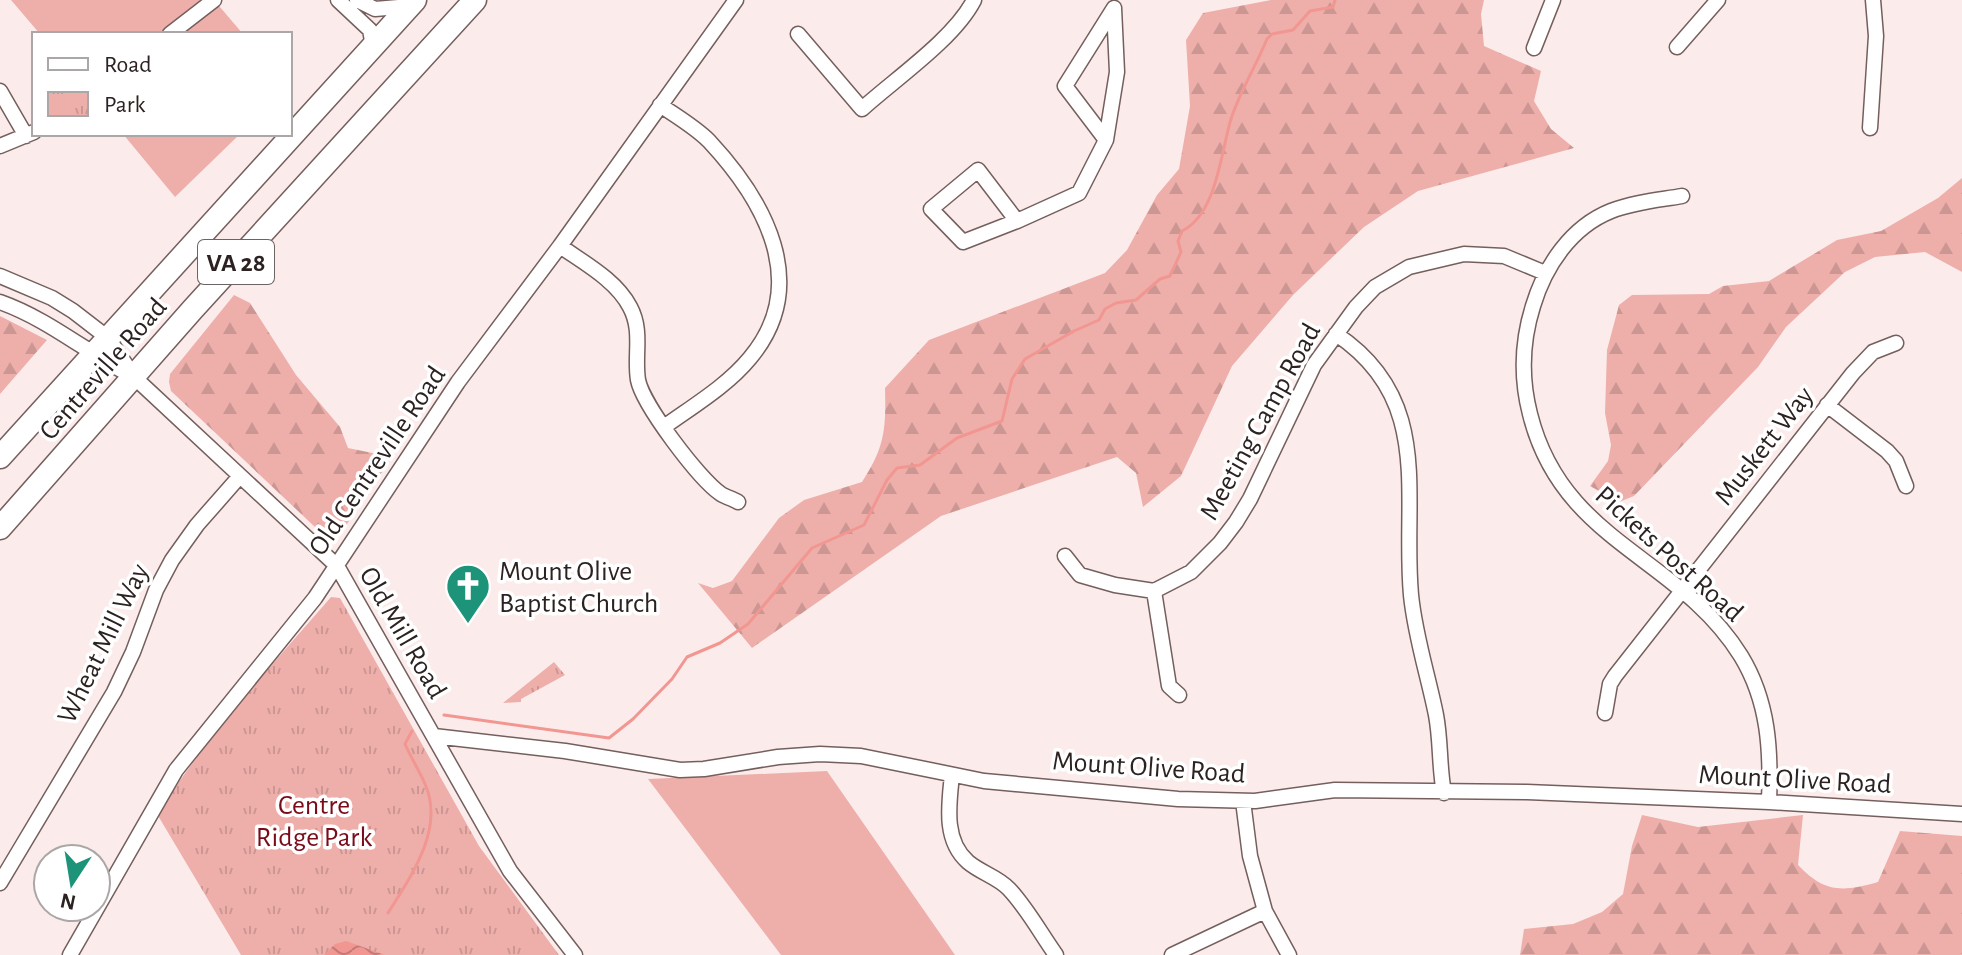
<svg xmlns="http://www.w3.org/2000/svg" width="1962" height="955" font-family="'Alegreya Sans',sans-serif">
  <defs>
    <pattern id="forest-firs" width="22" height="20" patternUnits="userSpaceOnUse" patternTransform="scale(2)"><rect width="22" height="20" fill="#eeafab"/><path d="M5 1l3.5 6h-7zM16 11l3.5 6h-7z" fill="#cc9693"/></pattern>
    <pattern id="park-tufts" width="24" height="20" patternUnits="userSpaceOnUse" patternTransform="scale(2)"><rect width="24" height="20" fill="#eeafab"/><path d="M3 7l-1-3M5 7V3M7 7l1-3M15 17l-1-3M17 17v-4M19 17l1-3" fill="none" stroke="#cc9693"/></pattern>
    <pattern id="water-waves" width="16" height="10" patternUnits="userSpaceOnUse" patternTransform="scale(2)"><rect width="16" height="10" fill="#f29692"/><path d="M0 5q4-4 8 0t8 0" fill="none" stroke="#c47a77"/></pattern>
  </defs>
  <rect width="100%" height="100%" fill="#fbeceb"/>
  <path fill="#eeafab" d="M11 0H214L243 34H40Z
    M123 134H240L175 197Z
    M827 771 955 955H781L648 779Z"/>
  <path fill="url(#forest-firs)" d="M1271 0H1484L1481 14 1484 46 1541 71 1534 101 1551 129 1574 148 1418 191 1364 227 1293 295 1232 366 1181 476 1143 507 1136 473 1117 457 941 516 752 648 698 583 713 588 732 581 779 518 804 500 862 482C885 447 886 429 885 388L929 340 1105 273 1127 250 1157 195 1179 169 1190 106 1186 40 1203 13Z
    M1962 178V272L1925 252 1875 257 1845 272 1786 327 1758 367 1634 496 1619 502 1590 486 1608 461 1611 445 1605 413 1607 350 1619 305 1632 295 1709 294 1723 286 1769 281 1837 240 1881 231 1938 198Z
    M234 295 250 303 296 375 340 427 348 448 392 457 345 527 330 534 316 528 171 391 169 382 170 374Z
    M0 316 47 340 0 394Z
    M1642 815 1698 827 1803 815 1798 865C1825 893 1842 892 1878 882L1900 831 1962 836V955H1520L1524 929 1573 924 1602 912 1623 894 1632 846Z"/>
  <path fill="url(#park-tufts)" d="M331 597 340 598 479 846 559 955H241L157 814C208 736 270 667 331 597Z
    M554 662 565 675 521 699V702L503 703Z"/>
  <path fill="url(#water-waves)" d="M346 941 385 955H324L335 944Z"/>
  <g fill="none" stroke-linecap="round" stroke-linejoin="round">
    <path stroke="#f29692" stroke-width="3" d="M444 715 609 738 633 719 672 679 687 657 720 643 748 624 812 548 864 525 887 480 897 468 920 465 957 438 1002 421 1012 379 1025 359 1074 331 1099 320 1105 309 1116 303 1136 300 1160 279 1170 276 1181 252 1178 241 1182 231C1217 214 1221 151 1231 119 1240 91 1256 66 1267 39L1272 34 1293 30 1310 11 1333 7 1335 0
      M388 913C411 876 445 829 425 784 419 770 411 758 405 744L412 731"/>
    <g stroke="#745f5d" stroke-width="17">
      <path id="minor" d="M338 0 370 30 373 46
        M357 0 375 9 410 6
        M170 34 214 0
        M798 34 862 109C895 79 954 39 974 0
        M1677 47 1718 0
        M1534 48 1553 0
        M0 91 26 136
        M660 105C676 116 695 127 709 141 764 200 812 284 750 358 727 386 693 406 664 427
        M1870 128 1876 36 1873 0
        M1106 140 1065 86 1114 8
        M0 146 34 132
        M978 170 1017 221 963 242 931 209Z
        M1682 196C1659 200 1634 202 1611 211 1571 227 1545 266 1533 306 1522 341 1521 379 1530 414 1562 543 1679 556 1741 656 1769 702 1771 751 1769 802
        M1017 221 1079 193 1106 140 1117 72 1114 8
        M560 246C584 263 616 280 630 307 643 331 634 355 638 380 643 405 699 479 721 494 726 497 733 499 738 502
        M0 276 52 298 73 311 108 338 134 377 337 566 510 871 575 955
        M0 302C48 319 86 352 130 375
        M1336 334C1435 400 1402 496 1411 595 1415 636 1428 675 1436 715 1441 741 1439 767 1444 793
        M1827 405 1887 451 1896 461 1906 486
        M1065 556 1080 575 1115 585 1154 591 1191 572 1220 543 1236 522 1250 499 1314 365 1356 307 1375 287 1409 267 1464 254 1504 256 1545 273
        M1154 591 1169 686 1179 695
        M1605 713 1610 684 1615 676 1853 373 1873 352 1896 343
        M434 736 565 751 680 770 704 769 778 757 820 754 861 756 984 781 1178 799 1255 801 1335 790 1527 792 1769 802 1962 814
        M952 775C949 804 943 840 968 862 981 873 998 877 1009 889 1027 908 1041 934 1056 955
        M1243 801 1250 856 1265 911 1289 955
        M0 883 114 692 133 652 156 590 172 560 197 525 240 476
        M70 955 176 770 315 598 458 382 560 246 736 0
        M1172 955 1265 911"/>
    </g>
    <g stroke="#745f5d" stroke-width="25">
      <path id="highway" d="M0 457 415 0
        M0 528 193 309 475 0"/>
    </g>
    <use href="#minor" stroke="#fff" stroke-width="14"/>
    <use href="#highway" stroke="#fff" stroke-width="22"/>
  </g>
  <defs>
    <g id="church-pin" transform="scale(2.3)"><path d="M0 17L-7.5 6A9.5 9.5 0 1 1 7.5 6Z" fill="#1d9479" stroke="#fff"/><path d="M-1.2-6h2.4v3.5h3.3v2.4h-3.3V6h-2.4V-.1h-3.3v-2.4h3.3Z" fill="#fff"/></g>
  </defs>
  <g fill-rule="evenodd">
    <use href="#church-pin" x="468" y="586"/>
  </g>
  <g text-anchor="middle" stroke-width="7" stroke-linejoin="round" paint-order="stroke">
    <rect fill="#fff" stroke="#6b6464" stroke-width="2" x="198" y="240" width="76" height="44" rx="6"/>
    <g font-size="26" font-weight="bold" fill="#2b2221">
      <text x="236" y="271">VA 28</text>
    </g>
    <g font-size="28" fill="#2b2221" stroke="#fff">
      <text transform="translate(102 368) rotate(-49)" y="10">Centreville Road</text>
      <text transform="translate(1259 421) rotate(-61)" y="10">Meeting Camp Road</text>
      <text transform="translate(1763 445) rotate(-52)" y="10">Muskett Way</text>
      <text transform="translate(376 460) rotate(-56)" y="10">Old Centreville Road</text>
      <text transform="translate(1670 553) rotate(42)" y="10">Pickets Post Road</text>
      <text transform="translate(404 632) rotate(60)" y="10">Old Mill Road</text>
      <text transform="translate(102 643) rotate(-64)" y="10">Wheat Mill Way</text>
      <text transform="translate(1149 766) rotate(4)" y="10">Mount Olive Road</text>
      <text transform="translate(1795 778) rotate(3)" y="10">Mount Olive Road</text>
    </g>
    <g font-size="28" fill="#2b2221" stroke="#fff" text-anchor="start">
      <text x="499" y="580">Mount Olive<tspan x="499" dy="32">Baptist Church</tspan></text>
    </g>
    <g font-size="28" fill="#7a0b19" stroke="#fff">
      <text x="314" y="814">Centre<tspan x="314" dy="32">Ridge Park</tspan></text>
    </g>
  </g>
  <rect x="32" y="32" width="260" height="104" fill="#ffffff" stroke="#aaa7a6" stroke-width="2"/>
  <rect x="48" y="58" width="40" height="12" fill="#ffffff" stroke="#aaa7a6" stroke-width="2"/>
  <text x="104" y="72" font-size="24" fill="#2b2221">Road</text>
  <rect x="48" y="92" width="40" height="24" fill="url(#park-tufts)" stroke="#aaa7a6" stroke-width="2"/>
  <text x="104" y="112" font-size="24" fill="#2b2221">Park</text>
  <g transform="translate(72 883) rotate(192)"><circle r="38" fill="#ffffff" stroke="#aaa7a6" stroke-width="2"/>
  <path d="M0-6L14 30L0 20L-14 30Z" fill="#1d9479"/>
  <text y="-12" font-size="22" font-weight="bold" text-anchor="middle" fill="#2b2221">N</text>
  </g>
</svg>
